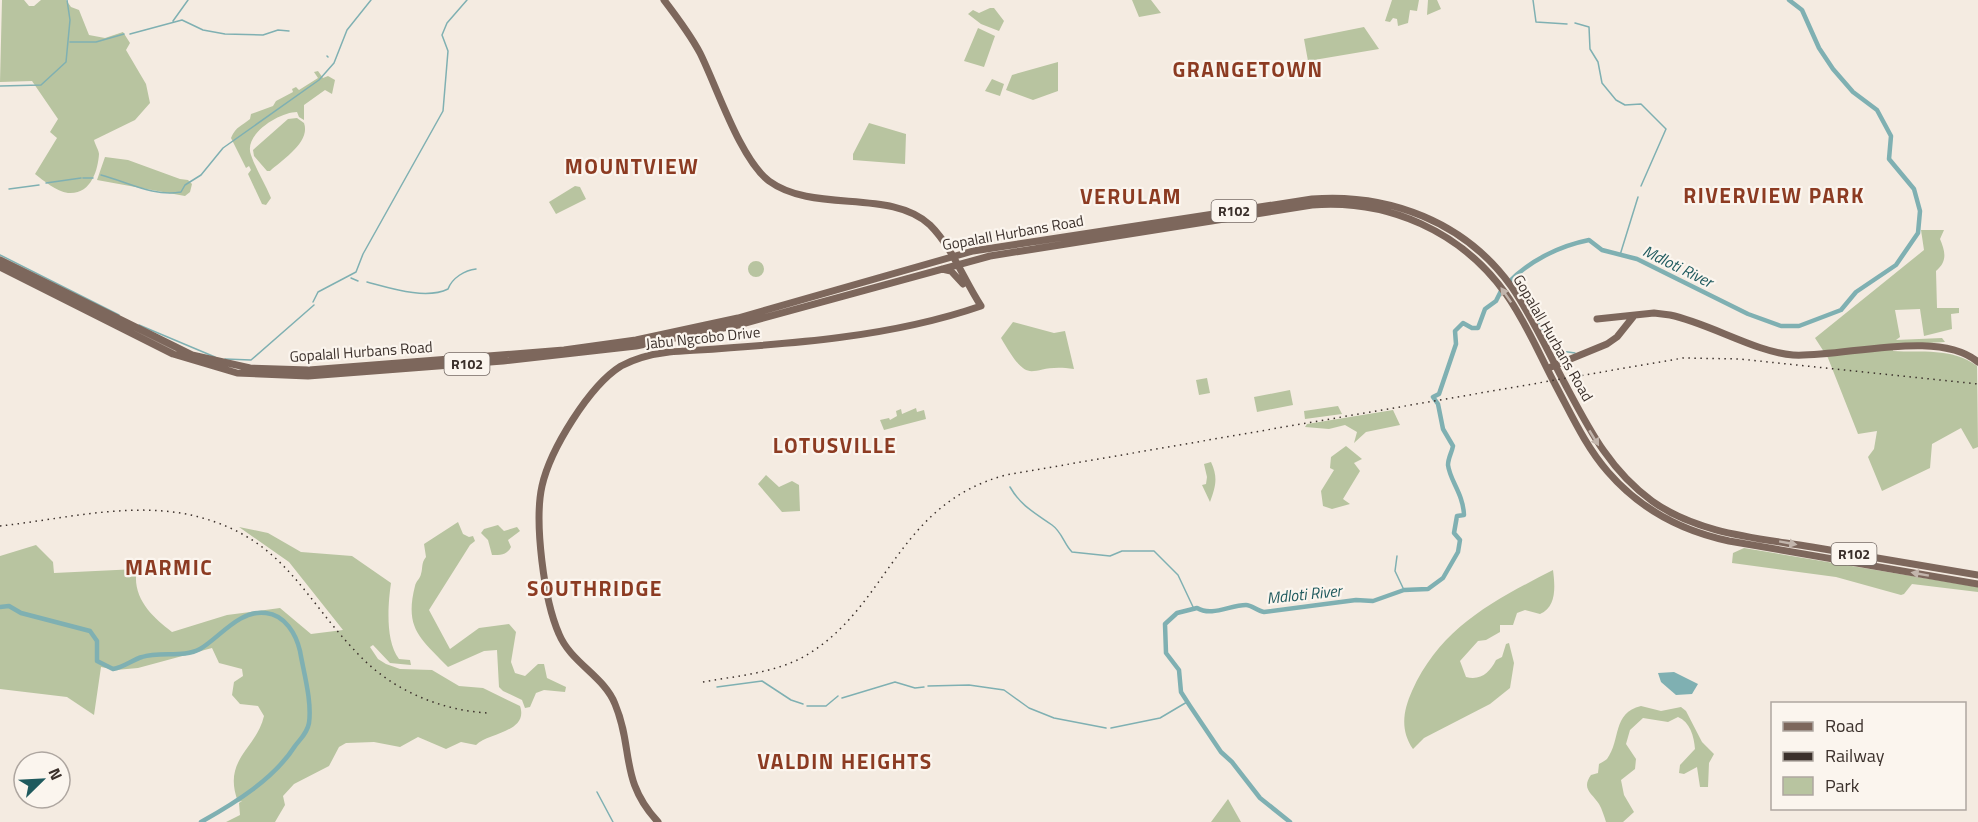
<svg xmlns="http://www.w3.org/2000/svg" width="1978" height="822" font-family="'Titillium Web',sans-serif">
  <rect width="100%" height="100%" fill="#f4ebe1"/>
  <path fill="#b8c4a0" d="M2 0H24L29 6H34L41 0H66L71 7 79 10 89 35 105 38 123 32 130 43 126 50 146 84 150 103 135 120 94 140C95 144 99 151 99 154 98 170 91 195 68 193 56 191 44 181 35 174L57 138 50 132 58 119 32 81 0 82Z
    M1132 0H1151L1161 13 1139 17Z
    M1392 0H1419L1417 11 1410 10 1408 23 1398 26 1397 19 1393 18 1390 22 1385 21Z
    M1428 0H1437L1441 9 1427 15Z
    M990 8H994L1004 21 999 31 981 24 968 14 973 10 979 13Z
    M1364 27 1379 49 1308 61 1304 39Z
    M978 28 995 36 984 67 964 61Z
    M1058 62V91L1033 100 1006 90 1012 75Z
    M318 71 323 78 328 76 335 80 332 94 325 90 304 105V120L299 117 297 112C280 112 243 134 251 155 256 170 265 183 271 198L266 205 262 204 248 174 251 170 249 166 246 168 231 138C236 126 242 126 250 119L251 114 273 106 276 101 293 92 292 89 296 87 299 90 318 78 314 72Z
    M992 79 1004 84 1000 96 985 91Z
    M297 118 304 123C311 142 282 160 270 171H267L254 156 253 150 288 119Z
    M869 123 906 134 905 164 853 160V154Z
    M105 157 128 160 180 179 188 180 192 184 190 192 185 196 97 180Z
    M575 186 580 187 586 199 556 214 549 202Z
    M1921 230H1944L1940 239C1945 251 1948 261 1936 271L1937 308H1959V313L1951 314 1952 329 1924 336 1920 309 1895 310 1900 337 1896 340 1942 338 1945 342 1893 345V351C1921 353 1952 347 1977 366L1978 447 1973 449 1961 428 1932 444 1930 468 1882 491 1868 457 1874 449 1877 431 1858 434 1828 358 1815 338 1924 250Z
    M748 269a8 8 0 1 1 16 0a8 8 0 1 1-16 0Z
    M1013 322 1054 333 1065 331 1074 369C1027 361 1033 393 1001 338Z
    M1207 378 1210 393 1199 395 1196 380Z
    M1290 390 1293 405 1257 412 1254 397Z
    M1338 406 1342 414 1305 419 1304 411Z
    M916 408 917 412 924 410 926 419 884 430 880 420 889 418 890 420 897 416 896 411 901 409 902 414Z
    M1393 410 1400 425 1366 432 1354 443 1357 432 1345 425 1329 429 1305 427 1307 424Z
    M1346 446 1362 459 1354 463 1360 471 1343 499 1350 504 1332 509 1323 506 1321 491 1334 470 1330 468 1331 457Z
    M1211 462C1218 477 1216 486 1210 502L1202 485 1206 484 1207 477 1204 464Z
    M766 475 779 487 792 481 799 485 800 511 782 512 758 484Z
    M458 522 463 534 469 537 473 536 475 541 470 545 429 610 450 649 479 628 509 624 516 632 511 662 515 673 525 676 538 664H544L547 678 566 687 565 692 544 690 536 693 530 707 525 708 522 700 503 691 499 687 497 650 484 651 448 667C421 639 404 629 415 586 416 581 420 579 421 574 423 568 421 563 426 557L424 544Z
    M498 525 504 531 517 527 520 531 508 540 511 547C507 555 501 555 492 555L488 540 481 533 484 529Z
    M239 527 268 533 301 552 352 556 391 583C388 604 385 641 399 659L410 660 411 665 390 663 373 645 370 647 378 659 386 664 400 669 432 670 459 686 483 688 520 706C529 732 488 733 476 745L461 742 446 749 418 737 400 747 374 742 346 743 339 747 329 766 294 784 283 796 285 805 275 822H226L240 815 239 803 242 801 238 802C222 759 256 750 264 716L258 706 240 704 232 695 234 682 243 676 242 669 219 663 212 648 138 668 116 670 101 667 94 715 67 697 0 689V556L36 545 53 562 54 573 137 569C131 597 152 617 172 632L227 615 280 608 311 634 343 630 289 562Z
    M1744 548 1978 587V592L1912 584 1904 594 1901 595 1836 577 1732 563 1733 553Z
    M1553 570C1555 586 1557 607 1540 614L1525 610 1517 613 1513 625H1500V632L1486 640 1478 641 1460 661 1466 677C1481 681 1490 672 1496 660L1502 657 1506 644 1509 643 1514 663 1510 688 1490 704 1424 738 1413 749C1400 730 1403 711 1412 691 1441 627 1493 601 1553 570Z
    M1641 706 1661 711 1681 707 1686 711 1702 742 1714 754 1709 763 1708 787H1700L1697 767 1684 774 1679 773 1680 765 1695 749C1694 736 1690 722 1678 717L1668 722 1643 718 1630 730 1626 744 1636 759 1635 769 1621 780 1624 795 1634 812 1623 822H1606C1604 816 1602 809 1599 804 1592 793 1581 789 1591 775L1598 773 1599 764C1602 762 1605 761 1607 759 1621 740 1612 713 1641 706Z
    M1228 799 1241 822H1211Z"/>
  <path fill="#7fb0b2" d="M1674 672 1698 684 1692 694 1676 695 1661 682 1658 673Z"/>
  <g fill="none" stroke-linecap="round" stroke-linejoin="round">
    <path stroke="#7fb0b2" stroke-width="1.5" d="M1533 0 1536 22 1567 24
      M173 21 188 0
      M1575 23 1589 27 1590 49 1598 62 1602 83 1616 100 1625 105 1641 104 1666 129 1641 186
      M130 34 182 20 203 30 225 34 263 35 278 30 289 31
      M70 42H96L124 34
      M327 56 328 57
      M0 86 41 85 66 62 70 20 67 0
      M101 175C128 182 153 197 181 192L185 185 201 175 223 148 319 80 334 63 347 30 371 0
      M83 178H93
      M46 183 81 178
      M9 189 39 185
      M0 255 119 315
      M1620 255 1638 197
      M351 278 358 281
      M1513 278 1554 350 1575 353
      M367 282C390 288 426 300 448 289 452 278 465 270 476 269
      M313 302 318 292 356 272 363 254 443 111 448 51 442 35 447 23 467 0
      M139 325 215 357
      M225 359 251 360 314 305
      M1010 487C1021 506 1035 513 1052 525 1062 532 1064 544 1072 552L1110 556 1122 551H1154L1178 575 1194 609
      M1397 556 1395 571 1404 590
      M928 686 969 685 1004 690 1029 708 1054 718 1106 728
      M717 687 762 681 791 700 803 704
      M842 698 895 682 915 688 924 687
      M807 706H826L838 696
      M1111 728 1160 718 1187 702
      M597 792 613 822"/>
    <path stroke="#7fb0b2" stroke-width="4.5" d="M1508 283C1529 261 1559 246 1589 240L1602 250 1637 259 1748 314 1781 326H1799L1841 310 1856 292 1896 265 1918 233 1920 211 1914 189 1889 159 1891 136 1877 110 1853 92 1833 69 1819 48 1802 10 1789 0
      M0 607 9 606 21 613 90 631 97 641V661L113 669C124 667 132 660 142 657 159 651 184 658 200 649 219 638 240 609 266 613 285 615 296 634 300 651 304 674 312 701 309 723 307 734 300 739 295 746 274 779 235 803 201 822
      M1290 822 1260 798 1232 762 1221 752 1190 706 1181 692 1179 670 1166 653 1165 624 1177 613 1197 608C1212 617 1230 605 1246 605 1252 605 1257 611 1264 612L1356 600 1373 601 1404 590 1428 589 1443 578 1458 552 1460 540 1454 533 1457 516 1464 515C1463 493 1450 481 1448 465 1448 458 1452 452 1453 446L1443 429 1438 404 1433 397 1439 394 1456 344 1455 331 1463 323 1472 328H1478L1485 309 1496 301 1502 289"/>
    <path stroke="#7d675c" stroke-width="7" d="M0 260 192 355 250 368 309 370 564 350 636 340 738 318 973 251 1312 199C1389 193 1465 222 1511 286 1532 316 1547 350 1564 382 1588 427 1609 470 1652 501 1698 534 1758 538 1812 547 1867 556 1923 566 1978 575
      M0 267 173 354 237 373 308 376 503 361 636 346 738 325 990 256 1312 205C1388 199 1461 231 1506 294 1526 322 1540 356 1556 386 1572 416 1586 447 1608 472 1640 509 1682 531 1729 541L1978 584
      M942 269 951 271 963 284
      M1597 319 1654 313 1670 315C1709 323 1755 352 1793 355 1842 358 1938 328 1978 362
      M1551 367 1607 344 1617 337 1633 317
      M658 822C619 780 634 749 615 704 604 676 571 663 559 634 544 600 534 522 542 486 550 450 589 386 621 366 636 358 652 354 669 352 772 345 883 340 981 306 964 280 952 247 930 225 891 188 814 214 769 181 740 159 717 87 700 53 690 34 677 17 664 0"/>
    <path stroke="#3b302b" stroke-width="1.5" stroke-dasharray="1.5 4.5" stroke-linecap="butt" d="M0 526C64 519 136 500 199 517 286 540 304 600 361 657 394 691 441 710 487 713
      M703 682C736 676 775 673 805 656 889 607 896 504 1006 475L1683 358 1740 359 1978 384"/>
  </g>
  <defs><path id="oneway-solid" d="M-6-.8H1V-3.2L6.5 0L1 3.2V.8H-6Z" transform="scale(1.5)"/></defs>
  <g fill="#c2b5ac">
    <use href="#oneway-solid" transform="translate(1506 295) rotate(-125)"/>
    <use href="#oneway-solid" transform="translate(1594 438) rotate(59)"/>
    <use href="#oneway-solid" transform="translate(1788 543) rotate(10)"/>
    <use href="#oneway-solid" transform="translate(1920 574) rotate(-170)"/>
  </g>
  <g text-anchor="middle" stroke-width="4.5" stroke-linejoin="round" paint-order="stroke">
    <g fill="#fbf5ee" stroke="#756b66" stroke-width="1.5">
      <rect x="1211.5" y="200" width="45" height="22" rx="4.5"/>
      <rect x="444.5" y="353" width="45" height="22" rx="4.5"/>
      <rect x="1831.5" y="543" width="45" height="22" rx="4.5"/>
    </g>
    <g font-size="14" font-weight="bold" fill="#3b302b">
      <text x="1234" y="216">R102</text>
      <text x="467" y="369">R102</text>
      <text x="1854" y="559">R102</text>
    </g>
    <g font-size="15" fill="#3b302b" stroke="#fbf5ee">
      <text transform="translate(1013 233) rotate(-10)" y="5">Gopalall Hurbans Road</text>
      <text transform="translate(703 338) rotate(-6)" y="5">Jabu Ngcobo Drive</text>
      <text transform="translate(1553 338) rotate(60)" y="5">Gopalall Hurbans Road</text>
      <text transform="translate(361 352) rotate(-4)" y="5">Gopalall Hurbans Road</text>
    </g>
    <g font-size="16" font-style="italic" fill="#1f5a5e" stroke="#fbf5ee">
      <text transform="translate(1678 266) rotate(26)" y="6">Mdloti River</text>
      <text transform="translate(1304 594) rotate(-6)" y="6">Mdloti River</text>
    </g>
    <g font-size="21" font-weight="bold" letter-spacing="1.5" fill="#8c3b22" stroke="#fbf5ee">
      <text x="1248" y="77">GRANGETOWN</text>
      <text x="632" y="174">MOUNTVIEW</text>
      <text x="1774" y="203">RIVERVIEW PARK</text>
      <text x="1131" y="204">VERULAM</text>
      <text x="835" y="453">LOTUSVILLE</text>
      <text x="169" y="575">MARMIC</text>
      <text x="595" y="596">SOUTHRIDGE</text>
      <text x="845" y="769">VALDIN HEIGHTS</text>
    </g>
  </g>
  <rect x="1771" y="702" width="195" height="108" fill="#fbf5ee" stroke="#aea6a0" stroke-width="1.5"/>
  <rect x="1783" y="722" width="30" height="9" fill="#7d675c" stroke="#aea6a0" stroke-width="1.5"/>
  <text x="1825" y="732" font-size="18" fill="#3b302b">Road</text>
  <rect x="1783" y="752" width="30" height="9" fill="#3b302b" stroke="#aea6a0" stroke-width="1.5"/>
  <text x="1825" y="762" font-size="18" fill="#3b302b">Railway</text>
  <rect x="1783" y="777" width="30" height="18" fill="#b8c4a0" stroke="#aea6a0" stroke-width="1.5"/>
  <text x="1825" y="792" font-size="18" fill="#3b302b">Park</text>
  <g transform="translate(42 780) rotate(66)"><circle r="28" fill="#fbf5ee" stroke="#aea6a0" stroke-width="1.5"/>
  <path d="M0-4.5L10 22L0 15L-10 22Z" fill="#1f5a5e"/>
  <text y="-9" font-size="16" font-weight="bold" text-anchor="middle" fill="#3b302b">N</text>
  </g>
</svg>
